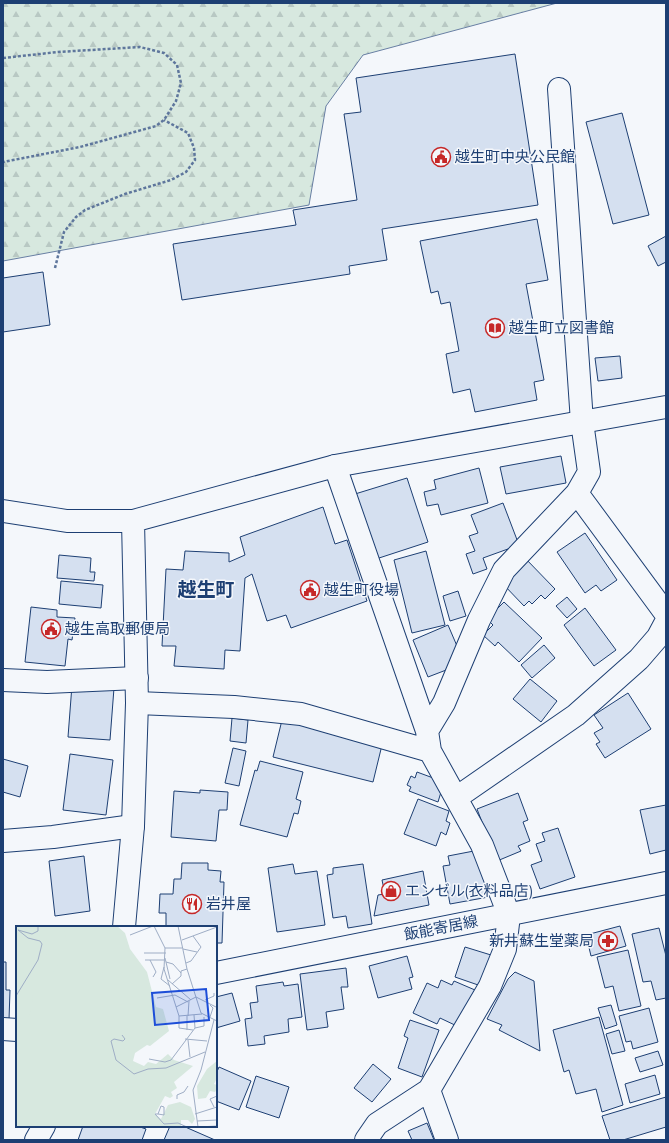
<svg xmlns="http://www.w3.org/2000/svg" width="669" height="1143" font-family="'PT Sans Narrow','Noto Sans JP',sans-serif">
  <defs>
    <pattern id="forest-firs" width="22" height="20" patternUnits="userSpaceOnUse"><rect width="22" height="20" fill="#d7e8df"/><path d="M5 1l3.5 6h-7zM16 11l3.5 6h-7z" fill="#b8c8c3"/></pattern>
  </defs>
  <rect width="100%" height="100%" fill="#f4f7fb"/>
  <path fill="url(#forest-firs)" stroke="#687fa3" d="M3 3H557L363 55 326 106 309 205 3 261Z"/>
  <path fill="#d5e0f0" stroke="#1d3f73" d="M515 54 538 205 382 229 387 260 349 266 350 274 182 300 173 244 296 225 293 210 357 200 344 114 361 112 356 78Z
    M622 113 649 215 613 224 586 122Z
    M537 219 548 280 526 284 544 380 534 382 537 400 475 412 470 389 453 393 446 354 459 351 450 302 441 304 438 291 431 293 420 241Z
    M666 236V262L658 266 648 246Z
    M43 272 50 325 3 332V278Z
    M620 356 622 378 598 381 595 358Z
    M561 456 566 483 506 494 500 467Z
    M479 468 488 503 441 515 438 504 427 506 424 492 436 489 434 480Z
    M407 478 428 542 376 559 355 494Z
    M503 503 519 545 483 558 487 569 473 574 466 554 475 551 469 536 478 533 471 515Z
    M323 507 335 544 347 540 367 601 291 628 286 615 267 621 252 574 245 578 240 651 225 650 224 669 174 666 176 646H162L166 569 183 570 185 551 229 553V562L245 555 240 537Z
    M585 533 617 580 601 591 596 585 585 593 557 552Z
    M426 551 445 625 412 633 394 560Z
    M59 555 91 558 90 572H95L94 581 57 578Z
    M524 557 555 589 545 599 541 595 532 604 529 601 524 606 502 583Z
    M61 581 103 585 101 608 59 604Z
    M458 591 466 616 450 621 443 596Z
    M567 597 577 609 567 618 556 606Z
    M504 602 542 638 519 662 498 642 495 646 483 635 493 625 487 619Z
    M31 607 57 610V617L75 618 72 640 68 639 65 666 25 662Z
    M585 608 616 650 594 666 564 625Z
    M448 625 460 653 454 667 428 677 413 640Z
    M544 645 555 658 532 678 521 665Z
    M530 679 557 701 541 722 513 699Z
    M72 685 114 688 110 740 68 737Z
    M628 693 651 729 605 758 596 744 600 742 594 733 603 728 594 715Z
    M232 718 248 720 246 743 230 741Z
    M282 720 382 745 373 782 273 757Z
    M233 748 246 751 239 786 225 783Z
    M70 754 113 760 106 815 63 810Z
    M3 759 28 766 20 797 3 792Z
    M260 761 303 772 296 799 301 801 298 814 294 813 287 837 240 825 255 770 257 771Z
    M417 772 444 782 438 802 409 791 411 787 407 785 411 776 415 778Z
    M200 790 228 792 227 810H219L216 841 171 837 174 791 200 793Z
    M518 793 528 820 523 822 530 841 518 846 521 851 497 861 477 809Z
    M418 799 449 811 446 821 450 823 446 835 441 832 436 846 404 834Z
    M666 805V850L650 854 640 810Z
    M558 828 575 877 540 889 531 865 542 861 536 844 545 841 542 833Z
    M479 850 494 896 450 904 443 866 450 865 448 856Z
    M84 856 90 911 55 916 49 861Z
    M182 863H208V870L221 871 220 882H224L222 943H216V927H166V913H159L160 894H173L174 879H181Z
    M293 864 295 874 317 871 325 925 277 932 268 868Z
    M363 864 372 924 348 928 346 916 333 918 327 875 333 874V868Z
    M423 871 429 905 374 916 378 895 385 894 382 880Z
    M620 926 626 946 591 956 586 935Z
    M659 928 666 956V998L656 1000 651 981 643 982 632 934Z
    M465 947 491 955 481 986 455 977Z
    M628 950 641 1006 619 1011 613 986 605 988 597 957Z
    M407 956 413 977 409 978 412 989 378 998 369 966Z
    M3 962H6V990H10L9 1020 3 1019Z
    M346 968 348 987H341L344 1009 326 1012 328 1027 307 1030 300 974Z
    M515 972 534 981 540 1051 499 1030 502 1025 487 1019 508 979Z
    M441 980 452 985 454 981 475 990 459 1027 440 1018 437 1024 413 1013 427 983 438 988Z
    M283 982 284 986 298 984 302 1017 288 1019 289 1032 264 1036 265 1044 248 1046 245 1019 252 1018 250 1003 258 1002 256 986Z
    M232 993 240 1021 216 1028V997Z
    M611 1005 617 1025 605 1029 598 1008Z
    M649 1008 658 1042 633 1049 631 1041 626 1042 619 1016Z
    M599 1017 623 1105 602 1112 596 1089 576 1094 569 1070 564 1072 553 1030Z
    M410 1020 439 1030 422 1077 398 1068 408 1038 404 1036Z
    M619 1030 625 1051 612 1054 606 1034Z
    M658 1051 663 1065 640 1072 635 1058Z
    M373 1064 391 1079 372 1102 354 1088Z
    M219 1067 251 1081 239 1110 216 1101V1074Z
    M655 1075 660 1094 630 1103 625 1084Z
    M256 1076 289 1087 279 1118 246 1107Z
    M666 1097V1127L623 1140H610L602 1116Z
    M427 1123 434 1140H412L408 1131Z
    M83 1126H137L146 1129 142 1140H78Z
    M170 1126H183L215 1140H164Z"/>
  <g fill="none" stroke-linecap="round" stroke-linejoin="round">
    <g stroke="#1d3f73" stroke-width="24">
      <path id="street" d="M335 466 427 731 430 751 482 845 509 915 505 949 490 986 429 1090 377 1124 366 1140
        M577 493 666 614
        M3 511 67 521H133
        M3 680 47 682 137 678
        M137 703 234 707 301 714 430 751
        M427 731 444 703 479 620 504 570 577 493 589 472 582 422 559 89
        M456 798 576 715 639 659 658 637 666 622
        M3 841 53 837 133 826
        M3 1029 17 1030
        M429 1090 447 1140"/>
    </g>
    <g stroke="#1d3f73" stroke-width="24">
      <path id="secondary" d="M124 927 133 826 137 703 133 521 335 466 666 407"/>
    </g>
    <g stroke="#1d3f73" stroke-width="24">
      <path id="primary" d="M216 973 666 883
        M36 1140 44 1126"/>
    </g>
    <path stroke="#5e769c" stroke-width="2.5" stroke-dasharray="3 2" stroke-linecap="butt" d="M3 58 58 52 140 47 164 53 177 65 181 83 176 101 164 120 156 126 80 147 3 162
      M55 268 64 232 76 217 85 210 125 194 171 180 186 172 195 160 194 148 188 133 164 120"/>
    <use href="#street" stroke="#f4f7fb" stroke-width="22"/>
    <use href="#secondary" stroke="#f4f7fb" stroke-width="22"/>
    <use href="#primary" stroke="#f4f7fb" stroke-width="22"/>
  </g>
  <defs>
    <g id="civic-ring" transform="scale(1)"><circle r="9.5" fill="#f4f7fb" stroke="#c62828" stroke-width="1.5"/><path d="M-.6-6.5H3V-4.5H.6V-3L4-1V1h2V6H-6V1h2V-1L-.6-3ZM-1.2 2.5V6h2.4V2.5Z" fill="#c62828"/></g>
    <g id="library-ring" transform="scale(1)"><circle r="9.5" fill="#f4f7fb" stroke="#c62828" stroke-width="1.5"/><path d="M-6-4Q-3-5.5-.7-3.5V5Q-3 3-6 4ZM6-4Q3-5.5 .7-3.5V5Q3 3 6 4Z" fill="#c62828"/></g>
    <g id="shop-ring" transform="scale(1)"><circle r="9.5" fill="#f4f7fb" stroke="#c62828" stroke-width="1.5"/><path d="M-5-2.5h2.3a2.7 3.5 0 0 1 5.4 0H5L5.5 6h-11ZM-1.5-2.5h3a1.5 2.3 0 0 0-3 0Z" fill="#c62828"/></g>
    <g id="restaurant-ring" transform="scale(1)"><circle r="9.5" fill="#f4f7fb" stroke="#c62828" stroke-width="1.5"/><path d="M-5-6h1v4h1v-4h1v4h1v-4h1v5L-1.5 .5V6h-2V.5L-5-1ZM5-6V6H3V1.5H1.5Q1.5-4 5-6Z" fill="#c62828"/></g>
    <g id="pharmacy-ring" transform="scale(1)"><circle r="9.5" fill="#f4f7fb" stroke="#c62828" stroke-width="1.5"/><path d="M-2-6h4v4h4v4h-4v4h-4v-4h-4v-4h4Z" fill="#c62828"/></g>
  </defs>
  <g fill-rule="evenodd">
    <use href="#civic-ring" x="441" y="157"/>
    <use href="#library-ring" x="495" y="328"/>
    <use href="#civic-ring" x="310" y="590"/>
    <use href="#civic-ring" x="51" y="629"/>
    <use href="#shop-ring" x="391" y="891"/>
    <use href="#restaurant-ring" x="192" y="904"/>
    <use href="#pharmacy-ring" x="608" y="941"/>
  </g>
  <g text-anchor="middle" stroke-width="3" stroke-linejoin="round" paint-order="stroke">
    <g font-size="15" fill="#1d3f73" stroke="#f4f7fb" text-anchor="start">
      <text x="455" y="162">越生町中央公民館</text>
      <text x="509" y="333">越生町立図書館</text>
      <text x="324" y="595">越生町役場</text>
      <text x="65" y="634">越生高取郵便局</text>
      <text x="405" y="896">エンゼル(衣料品店)</text>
      <text x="206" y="909">岩井屋</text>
      <text x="594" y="946" text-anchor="end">新井蘇生堂薬局</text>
    </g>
    <g font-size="15" fill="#1d3f73" stroke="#f4f7fb">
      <text transform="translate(441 928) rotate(-11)" y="5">飯能寄居線</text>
    </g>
    <g font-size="19" font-weight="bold" fill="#1d3f73" stroke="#f4f7fb">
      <text x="206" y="596">越生町</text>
    </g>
  </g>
  <g transform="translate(16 926)">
    <rect width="201" height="201" fill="#f4f7fb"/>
    <path d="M0 0H54L59 12 0 159Z" fill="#d7e8df"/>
    <path d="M3 0H22L15 7 3 4ZM23 0H101L109 7 114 23 131 46 140 81 147 83 153 105 134 120 131 119 119 127 117 135 128 140 132 136 140 138 152 128 158 134 177 140 158 156 161 162 155 166 157 170 154 172 149 170 139 188 145 193 152 179 164 176 175 181 179 193 176 198 172 194H165V201H0V125L3 124 1 120 14 109 10 99 17 77 16 68 34 51 45 34 51 17 48 3 41 4 31 14 14 12 4 6 19 8ZM41 9V13L0 74V61L7 54V47L21 25 19 15 32 16ZM201 135V152L198 158 201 159V163L199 166 194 165 190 172 182 173 181 160 191 143Z" fill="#d7e8df"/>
    <path d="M97 122H108L113 133H100Z" fill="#d7e8df"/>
    <path fill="none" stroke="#9eadc5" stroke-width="1" d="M138 0 149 22 148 43 163 90 186 88M162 0 171 43 185 87 201 95M114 9 137 0M166 14 201 1M149 22H166M167 23 181 26M128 27H150M149 32 154 53M129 34H148M134 34 140 46 137 51M150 36 157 38 165 47M170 37 175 35 185 21 177 10M148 41 145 53 154 60M152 54 175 74M156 58 165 50V45L171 43M0 70 22 34 26 18 24 15 12 12 2 4 16 8 22 5V0M141 72 159 69 172 76M189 74 198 70V67M160 81 180 71 200 81M178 89 179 102M163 90V102L177 104M171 90V104M172 90 173 75M194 91 197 82 194 79M106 109 109 113 107 115 98 113 95 115 100 134 118 148 132 143 150 142 189 126M169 113 191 115M172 114 174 131M133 133 149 136 155 134 179 102 188 100V91M161 173V169L168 166 172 160M198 181 194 173 201 170M139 188 148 198 162 197 171 201M139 188H142L148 189V181L145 180 142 188M179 188 201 181M181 195 201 194M182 201 177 164 185 144 198 94M183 201 201 200"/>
    <path fill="#1d4ed8" fill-opacity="0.15" stroke="#1d4ed8" stroke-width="2" d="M190 63 193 94 139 99 136 67Z"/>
    <rect width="201" height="201" fill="none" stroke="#1d3f73" stroke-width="2"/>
  </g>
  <rect width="669" height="1143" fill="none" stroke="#1d3f73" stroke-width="8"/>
</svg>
